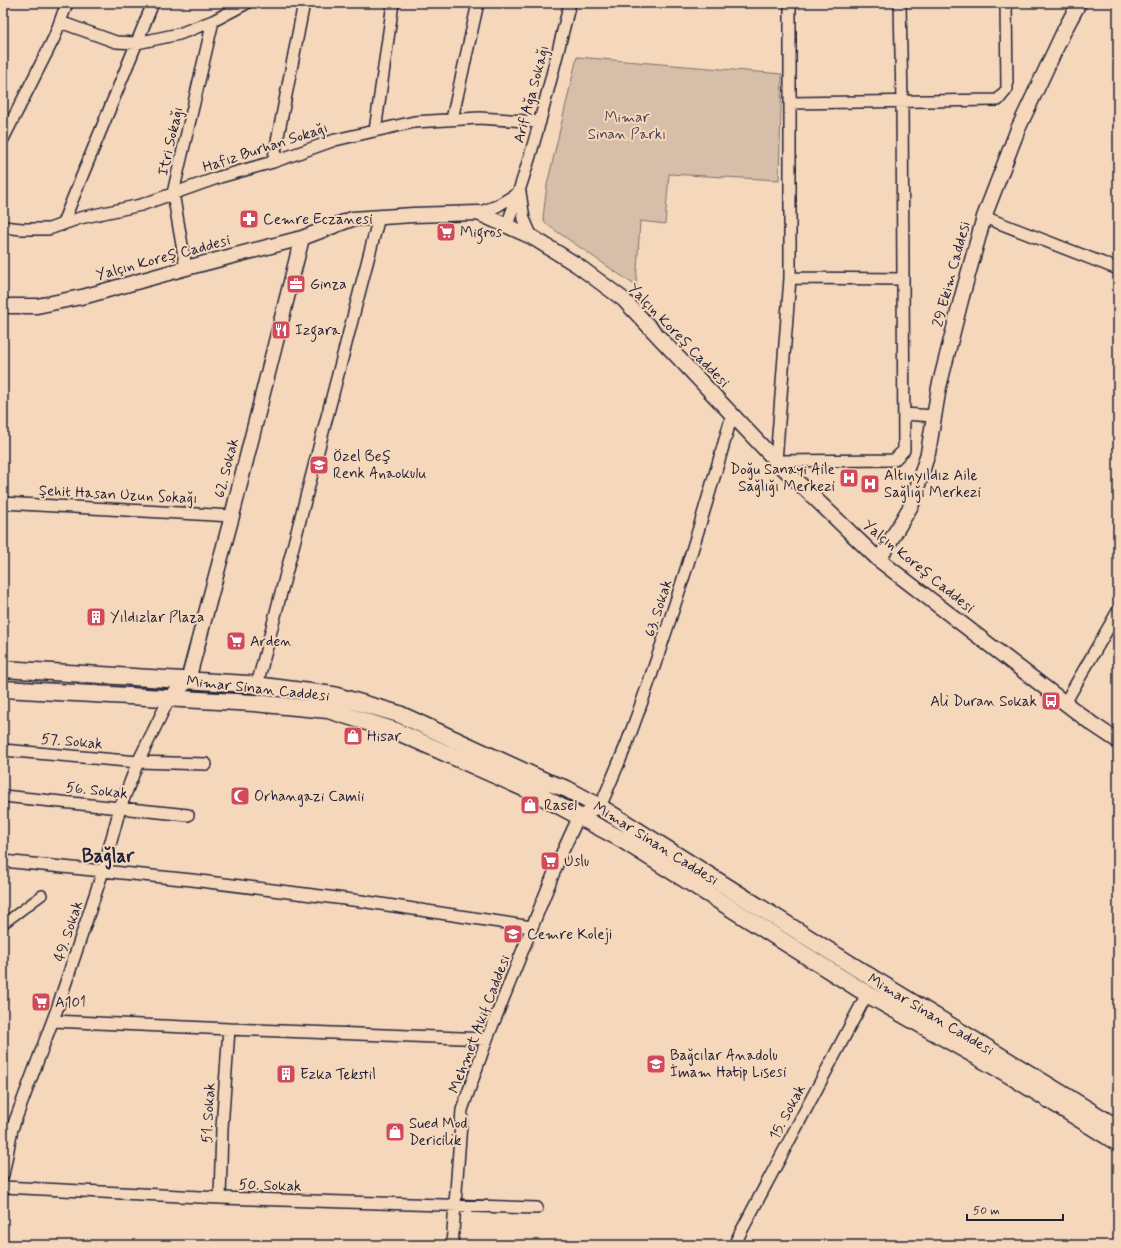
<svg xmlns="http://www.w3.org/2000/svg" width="1121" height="1248" font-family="Mynerve,sans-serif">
  <rect width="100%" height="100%" fill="#f5d8bb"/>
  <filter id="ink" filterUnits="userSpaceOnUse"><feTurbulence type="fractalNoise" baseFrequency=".025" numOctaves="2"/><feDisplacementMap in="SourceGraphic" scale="8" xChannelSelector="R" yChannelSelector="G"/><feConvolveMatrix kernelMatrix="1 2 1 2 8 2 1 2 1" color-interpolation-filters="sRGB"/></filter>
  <g filter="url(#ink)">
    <path fill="#d6bea8" stroke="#7c7072" d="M577 57 782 74 779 180 669 174 665 224 640 221 636 286 546 224 543 217 547 185Z"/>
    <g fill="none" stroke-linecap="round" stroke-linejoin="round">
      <g stroke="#22223b" stroke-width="12">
        <path id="pedestrian" d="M3 924 42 895"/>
      </g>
      <g stroke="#22223b" stroke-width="14">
        <path id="minor" d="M790 3V278L776 461 894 460 904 450 902 102 900 3
          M60 22 116 42 137 43 179 34 213 21 247 3
          M790 103 998 100 1007 89 1006 3
          M452 119 478 3
          M375 131 393 3
          M3 139 54 38 67 3
          M273 162 304 3
          M520 192 524 219 532 237
          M478 213 497 206 520 192
          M984 217 1118 269
          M62 225 153 3
          M507 225C534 153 551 78 570 3
          M3 227 22 229H49L80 218 141 205 220 177 273 162 335 140 414 122 479 118 540 122
          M186 268 173 193 213 21
          M790 278 903 279
          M904 414 934 416
          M3 503 232 516
          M257 685 379 217
          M1065 703 1118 611
          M3 750 138 762 206 764
          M3 796 188 815
          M3 861 192 880 361 901 532 927
          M53 1021 229 1029 487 1039
          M3 1175 12 1129 57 1009 103 871 120 808 138 762 169 699
          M3 1187 220 1198 537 1208
          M220 1198 222 1128 229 1029
          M452 1245 462 1110 487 1039 561 855 579 816 600 807C609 786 618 765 627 743 667 635 701 525 732 415
          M734 1245 867 994"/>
      </g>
      <g stroke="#22223b" stroke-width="17">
        <path id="tertiary" d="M3 306H37L86 296 186 268 302 238 352 219 413 215 478 213 532 237 577 265 623 299 776 461 879 560 1065 703 1091 723 1118 741
          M879 560 912 504 928 453 939 387 961 300 984 217 1018 129 1065 29 1079 3
          M169 699 188 680 232 516 302 238"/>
      </g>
      <g stroke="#22223b" stroke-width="19">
        <path id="secondary" d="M3 669 248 684 333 695 399 714 547 782 567 789 600 807 874 979 1118 1128
          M3 689 254 703 328 710 396 731 537 794 621 839 867 994 1006 1073 1118 1143"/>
      </g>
      <use href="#pedestrian" stroke="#f5d8bb" stroke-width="9"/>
      <use href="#minor" stroke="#f5d8bb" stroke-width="11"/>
      <use href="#tertiary" stroke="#f5d8bb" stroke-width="14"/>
      <use href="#secondary" stroke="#f5d8bb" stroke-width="16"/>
    </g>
  </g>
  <defs>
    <g id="pharmacy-square" transform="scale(1)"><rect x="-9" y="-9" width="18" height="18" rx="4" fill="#d1495b" stroke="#f5d8bb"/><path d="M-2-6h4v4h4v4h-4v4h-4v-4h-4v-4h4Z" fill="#fff"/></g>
    <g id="supermarket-square" transform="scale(1)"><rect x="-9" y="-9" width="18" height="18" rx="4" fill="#d1495b" stroke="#f5d8bb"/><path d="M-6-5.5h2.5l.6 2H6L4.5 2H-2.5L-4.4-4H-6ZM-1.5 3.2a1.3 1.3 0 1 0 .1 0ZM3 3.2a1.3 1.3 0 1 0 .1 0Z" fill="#fff"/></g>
    <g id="office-square" transform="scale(1)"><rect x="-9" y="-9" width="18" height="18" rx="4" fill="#d1495b" stroke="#f5d8bb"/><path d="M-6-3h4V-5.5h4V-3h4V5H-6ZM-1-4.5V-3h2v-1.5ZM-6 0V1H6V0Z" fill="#fff"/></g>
    <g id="restaurant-square" transform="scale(1)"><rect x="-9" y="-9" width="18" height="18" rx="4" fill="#d1495b" stroke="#f5d8bb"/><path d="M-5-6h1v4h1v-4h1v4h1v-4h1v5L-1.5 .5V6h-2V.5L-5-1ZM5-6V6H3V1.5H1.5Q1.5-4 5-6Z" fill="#fff"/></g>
    <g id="school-square" transform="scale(1)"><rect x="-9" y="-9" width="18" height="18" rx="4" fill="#d1495b" stroke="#f5d8bb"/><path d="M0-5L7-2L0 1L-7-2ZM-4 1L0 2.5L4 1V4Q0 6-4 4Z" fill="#fff"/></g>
    <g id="hospital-square" transform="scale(1)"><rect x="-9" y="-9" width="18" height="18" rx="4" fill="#d1495b" stroke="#f5d8bb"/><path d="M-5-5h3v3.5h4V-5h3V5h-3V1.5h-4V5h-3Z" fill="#fff"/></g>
    <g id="building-square" transform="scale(1)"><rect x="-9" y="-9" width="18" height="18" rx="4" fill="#d1495b" stroke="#f5d8bb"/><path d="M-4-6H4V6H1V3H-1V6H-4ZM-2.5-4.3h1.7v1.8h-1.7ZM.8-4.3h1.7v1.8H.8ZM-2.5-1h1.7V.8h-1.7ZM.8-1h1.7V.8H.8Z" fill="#fff"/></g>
    <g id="bus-square" transform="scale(1)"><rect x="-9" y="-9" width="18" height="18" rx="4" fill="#d1495b" stroke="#f5d8bb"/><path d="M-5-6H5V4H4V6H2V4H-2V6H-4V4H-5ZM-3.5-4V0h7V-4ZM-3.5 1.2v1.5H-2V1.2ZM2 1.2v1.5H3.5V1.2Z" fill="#fff"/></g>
    <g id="shop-square" transform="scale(1)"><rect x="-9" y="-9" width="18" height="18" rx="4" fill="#d1495b" stroke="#f5d8bb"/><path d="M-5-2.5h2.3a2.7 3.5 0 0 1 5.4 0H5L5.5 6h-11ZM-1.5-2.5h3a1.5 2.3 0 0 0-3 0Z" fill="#fff"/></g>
    <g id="mosque-square" transform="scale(1)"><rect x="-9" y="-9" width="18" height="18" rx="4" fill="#d1495b" stroke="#f5d8bb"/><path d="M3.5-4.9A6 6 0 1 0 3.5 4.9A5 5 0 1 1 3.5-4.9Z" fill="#fff"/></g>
  </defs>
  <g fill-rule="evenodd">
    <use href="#pharmacy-square" x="249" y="219"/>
    <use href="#supermarket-square" x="446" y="232"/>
    <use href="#office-square" x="296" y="284"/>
    <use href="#restaurant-square" x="281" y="330"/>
    <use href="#school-square" x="319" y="465"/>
    <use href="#hospital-square" x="849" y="478"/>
    <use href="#hospital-square" x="870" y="484"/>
    <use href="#building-square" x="96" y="617"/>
    <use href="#supermarket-square" x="236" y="641"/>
    <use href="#bus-square" x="1051" y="701"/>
    <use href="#shop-square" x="353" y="736"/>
    <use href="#mosque-square" x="240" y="796"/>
    <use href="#shop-square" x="530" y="805"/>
    <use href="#supermarket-square" x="550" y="861"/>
    <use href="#school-square" x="513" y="934"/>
    <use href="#supermarket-square" x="41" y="1002"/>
    <use href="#school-square" x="656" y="1064"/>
    <use href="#building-square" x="286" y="1074"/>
    <use href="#shop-square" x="395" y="1132"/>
  </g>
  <g text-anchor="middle" stroke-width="4" stroke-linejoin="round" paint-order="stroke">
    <g font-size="15" fill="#22223b" stroke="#f5d8bb">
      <text transform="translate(531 94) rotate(-75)" y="5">Arif Ağa Sokağı</text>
      <text transform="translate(170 141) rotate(-77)" y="5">Itri Sokağı</text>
      <text transform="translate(265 147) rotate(-18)" y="5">Hafız Burhan Sokağı</text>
      <text transform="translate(163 257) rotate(-15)" y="5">Yalçın Koreş Caddesi</text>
      <text transform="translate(951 274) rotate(-75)" y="5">29 Ekim Caddesi</text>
      <text transform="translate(679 335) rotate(46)" y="5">Yalçın Koreş Caddesi</text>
      <text transform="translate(226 468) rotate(-76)" y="5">62. Sokak</text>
      <text transform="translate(118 494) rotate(3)" y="5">Şehit Hasan Uzun Sokağı</text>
      <text transform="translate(919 566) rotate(39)" y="5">Yalçın Koreş Caddesi</text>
      <text transform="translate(658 608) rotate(-72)" y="5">63. Sokak</text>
      <text transform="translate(258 688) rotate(6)" y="5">Mimar Sinan Caddesi</text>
      <text transform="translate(72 741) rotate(5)" y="5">57. Sokak</text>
      <text transform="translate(97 790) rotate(6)" y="5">56. Sokak</text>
      <text transform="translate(656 843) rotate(32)" y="5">Mimar Sinan Caddesi</text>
      <text transform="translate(68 931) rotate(-72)" y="5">49. Sokak</text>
      <text transform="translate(931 1014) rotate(31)" y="5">Mimar Sinan Caddesi</text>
      <text transform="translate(479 1024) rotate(-69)" y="5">Mehmet Akif Caddesi</text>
      <text transform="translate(787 1112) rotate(-62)" y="5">15. Sokak</text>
      <text transform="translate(208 1113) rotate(-87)" y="5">51. Sokak</text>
      <text transform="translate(270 1185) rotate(2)" y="5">50. Sokak</text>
    </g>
    <g font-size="15" fill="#464151" stroke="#f5d8bb">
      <text x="627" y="122">Mimar<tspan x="627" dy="17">Sinan Parkı</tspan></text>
    </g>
    <g font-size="15" fill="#22223b" stroke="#f5d8bb" text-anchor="start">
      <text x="263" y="224">Cemre Eczanesi</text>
      <text x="460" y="237">Migros</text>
      <text x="310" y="289">Ginza</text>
      <text x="295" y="335">Izgara</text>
      <text x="333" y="461">Özel Beş<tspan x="333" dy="17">Renk Anaokulu</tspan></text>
      <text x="835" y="474" text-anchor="end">Doğu Sanayi Aile<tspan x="835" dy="17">Sağlığı Merkezi</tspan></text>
      <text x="884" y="480">Altınyıldız Aile<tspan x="884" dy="17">Sağlığı Merkezi</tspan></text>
      <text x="110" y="622">Yıldızlar Plaza</text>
      <text x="250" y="646">Arden</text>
      <text x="1037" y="706" text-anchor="end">Ali Duran Sokak</text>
      <text x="367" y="741">Hisar</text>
      <text x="254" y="801">Orhangazi Camii</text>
      <text x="544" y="810">Rasel</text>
      <text x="564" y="866">Uslu</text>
      <text x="527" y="939">Cemre Koleji</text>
      <text x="55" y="1007">A101</text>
      <text x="670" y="1060">Bağcılar Anadolu<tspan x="670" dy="17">İmam Hatip Lisesi</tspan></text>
      <text x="300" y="1079">Ezka Tekstil</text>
      <text x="409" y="1128">Sued Mod<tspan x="409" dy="17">Dericilik</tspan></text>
    </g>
    <g font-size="19" font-weight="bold" fill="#22223b" stroke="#f5d8bb">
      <text x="108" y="862">Bağlar</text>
    </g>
  </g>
  <rect width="1121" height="1248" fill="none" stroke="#f5d8bb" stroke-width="16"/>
  <rect x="8" y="8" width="1105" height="1232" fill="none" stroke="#22223b" stroke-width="1.5" filter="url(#ink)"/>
  <path d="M967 1214v6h96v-6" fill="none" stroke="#22223b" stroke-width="2"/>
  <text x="973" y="1214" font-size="12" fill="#22223b" stroke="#f5d8bb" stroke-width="3" paint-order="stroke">50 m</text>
</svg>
